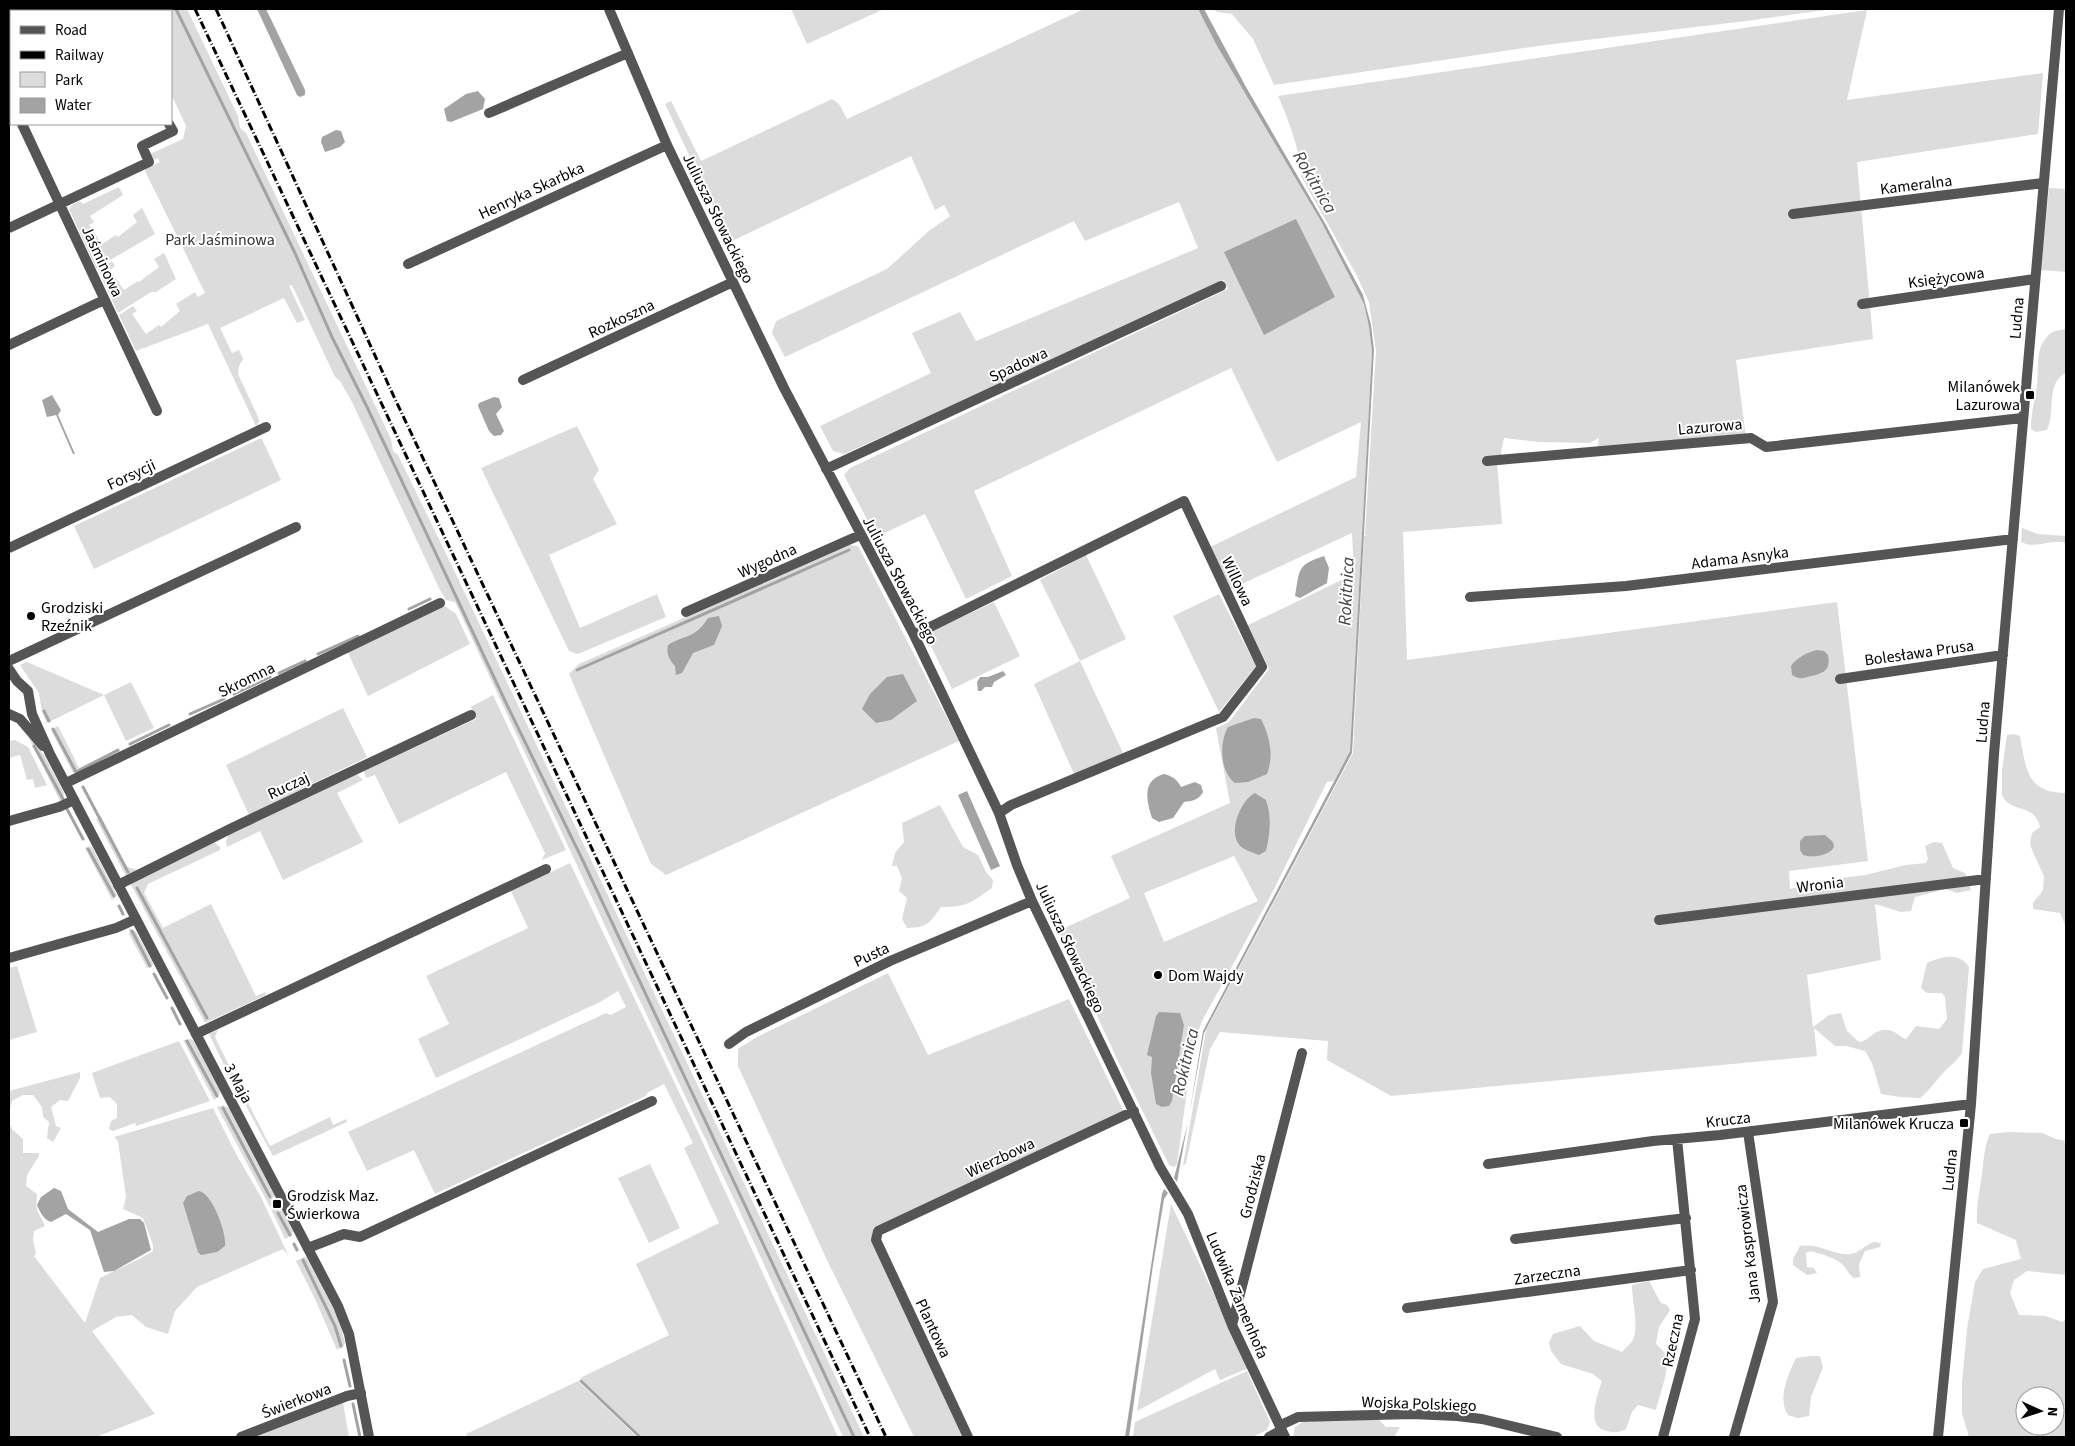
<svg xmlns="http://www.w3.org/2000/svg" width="2075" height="1446" font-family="'Source Sans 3',sans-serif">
  <rect width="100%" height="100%" fill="#fff"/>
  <path fill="#dcdcdc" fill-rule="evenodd" d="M129 9H187L238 116 240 128 246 133 391 439 393 451 398 455 453 568 864 1437H843L740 1212 632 984 455 602 446 600 439 588 352 402 340 381 335 377 292 285 289 286 305 320 297 323 284 298 220 328 232 353 239 350 243 359 239 366 238 374 259 419V422L256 426 208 324 136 351 119 315 133 306 137 311 132 314 146 334 159 325 161 327 180 311 176 304 195 292 198 297 205 293 145 171 146 169 160 162 158 158 152 161 150 154 183 139 186 126 171 94V11H128Z
    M791 9H884L807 44Z
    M1084 9H1198L1217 46 1322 223 1364 304 1369 327 1372 352 1350 751 1334 781 1327 782 1271 895 1202 1021 1193 1046 1177 1164 1174 1167 1169 1165 1117 1059 1058 931 1130 898 1111 856 1230 803 1216 728 1229 722 1269 669 1248 625 1354 574 1352 533 1231 589 1210 547 1356 477 1361 422 1277 462 1231 368 974 491 1012 576 966 599 925 514 876 537 844 475 850 468 1228 289 1224 280 1080 348 844 454 833 451 820 426 931 373 912 333 960 312 976 341 1198 248 1179 202 1085 241 1074 221 785 357 772 333 776 321 887 269 930 230 950 216 944 205 935 210 911 156 730 242 665 104 671 101 701 161 832 99 839 104 847 119ZM1234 856 1258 901 1164 942 1144 893Z
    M1213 9H1833L1746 21 1545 45 1274 85 1253 39 1232 14 1217 12Z
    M1867 10 1847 100 2043 73 2038 134 1857 162 1873 339 1736 360 1746 438 1597 452 1599 438 1589 443 1539 442 1504 438 1501 452 1503 461H1497L1502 524 1403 532 1407 660 1837 602 1868 861 1789 871 1790 889 1834 879 1865 875 1906 865 1926 863 1928 859 1925 846 1934 842 1942 843 1953 868 1965 873 1971 890 1957 893 1946 889 1915 897 1911 911 1901 912 1875 904 1881 960 1807 975 1813 1027 1829 1015 1841 1013 1847 1031 1859 1042C1870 1041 1872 1029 1888 1030 1895 1030 1899 1037 1906 1039L1916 1026 1939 1029 1947 1019 1945 997 1942 993H1927L1921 988 1927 963C1940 957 1959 951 1969 967L1962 1053C1957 1061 1951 1065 1945 1071 1936 1080 1930 1090 1920 1098L1900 1097 1881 1094 1872 1063 1865 1051 1846 1046H1835L1814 1028 1817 1056 1391 1096 1327 1060 1328 1041 1220 1032 1210 1049 1186 1163 1183 1166 1206 1030 1353 753 1364 536 1368 535H1365L1376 351 1369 302 1357 276 1301 176C1301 152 1288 119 1278 96Z
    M119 187 123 195 90 216 94 222 89 225 102 244 116 235 118 237 137 222 133 215 142 208 155 234 96 268 69 209 72 205 80 201 83 204Z
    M2049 188 2066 189V272L2041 270Z
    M164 253 176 279 156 292H151L118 313 98 270 112 261 115 266 110 270 124 290 138 281 139 282 159 267 154 259Z
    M2066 329V373C2045 383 2056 412 2047 430L2036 432 2031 429C2031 414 2034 401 2037 387 2039 372 2035 350 2046 338 2051 331 2058 330 2066 329Z
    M577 426 599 470 593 479 617 524 549 555 580 628 657 594 666 617 578 654 569 651 481 468Z
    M259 439H262L281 480 94 569 74 526Z
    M2022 528 2038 534 2066 536V543C2051 538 2036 550 2021 542Z
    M850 545 858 546 959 741 666 875 651 864 569 674 579 664Z
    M1086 555 1126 639 1080 661 1123 753 1074 774 1034 684 1080 661 1040 580Z
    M1219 594 1256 666 1219 712 1173 616Z
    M994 602 1020 656 952 689 926 636 928 633Z
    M445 606 456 614 470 644 368 696 347 651Z
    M27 662 104 695 131 682 154 728 126 741 104 695 47 723 42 712 39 693 20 665Z
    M493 695 566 850 542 860 545 853 506 772 399 824 375 775 366 778 364 771 476 719 471 707Z
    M343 708 367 757 249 815 226 765Z
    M58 726 79 768 118 749 120 752 73 773 51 730Z
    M2014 734 2020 736C2026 768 2026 793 2066 793L2065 819 2066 927 2060 913 2033 909V903L2043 890 2044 876 2032 850 2030 843 2032 833 2040 827C2034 802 2010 814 2002 795V770L2007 735Z
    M28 736 44 755 64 793 63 800 60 801Z
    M15 740 28 747 47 785 35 788 33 779 27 780 20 755 9 758V741Z
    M356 773 363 780 337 793 363 842 283 880 260 831 227 847 226 841 229 834Z
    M940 805 963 847 978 855 986 872 993 880 992 888C971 903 967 907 941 907 929 924 928 927 907 928L902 919 907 898 899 891 902 878 897 866H892L895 853 904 842 902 823Z
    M101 816 127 867 138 870 127 878 96 819Z
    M214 842 220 847V850L148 884 144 893 163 928 211 904 256 996 265 992 266 995 205 1023 130 883Z
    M89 846 92 847 117 895 112 900 85 848Z
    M570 863 698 1132 838 1437H642L580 1378 669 1335 636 1264 719 1223 684 1148 693 1143 664 1084 647 1093 646 1096 435 1194 414 1150 367 1171 348 1132 606 1013 611 1015 626 1007 618 991 600 1002 436 1078 418 1039 449 1024 426 976 528 928 511 891Z
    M129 928 136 932 153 963 152 966 147 968 129 934Z
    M17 966 37 1032 9 1040V968Z
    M888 973 928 1055 1069 999 1124 1112 873 1228 872 1242 964 1437H914L826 1258 738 1066V1049L755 1038Z
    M218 1030 215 1037 240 1088 236 1090 209 1034Z
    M190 1039 194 1041 220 1091 219 1096 214 1100 183 1040Z
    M179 1041 210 1101 139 1125 136 1126 135 1123 113 1131 109 1129 111 1121 117 1118V1104L110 1097 100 1098 92 1073Z
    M80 1072V1078L68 1101 60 1100 51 1107 56 1126 61 1128 53 1142 47 1138 49 1122 43 1117 42 1107 33 1095H23L12 1101 9 1113V1091Z
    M243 1093 270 1146 330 1117 333 1125 346 1119 347 1122 273 1156 240 1095Z
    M223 1105 229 1108 275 1196 272 1198 275 1204 270 1207 217 1107Z
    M213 1108 236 1154 261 1197 289 1257 283 1249 197 1287 175 1311 168 1334 146 1327 132 1315 116 1317 92 1331 155 1414 96 1437H9V1123L13 1130 23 1139V1153H39V1156L27 1175 26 1186 37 1194C35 1214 38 1209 45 1226L34 1231 33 1240 36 1253 34 1256 85 1323 100 1278 139 1259 153 1251V1245L143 1218 123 1209 126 1197 118 1141 114 1137Z
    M2009 1132 2042 1133 2056 1139 2066 1141V1275L2027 1271 2014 1280 2010 1293 2019 1315 2045 1316 2063 1322 2066 1318V1437H1969L1962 1413V1383L1967 1329 1975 1282 1983 1269 2021 1259 2016 1240 1977 1223C1976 1208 1979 1195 1981 1180 1984 1164 1983 1149 1990 1134ZM2025 1396H2055V1426H2025Z
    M650 1164 680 1228 649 1243 618 1178Z
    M1171 1204 1249 1368 1220 1380 1215 1369 1137 1411Z
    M276 1206 279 1211 282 1210 293 1232 292 1235 285 1239 271 1209Z
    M1874 1242 1881 1243 1880 1247 1865 1251 1859 1264 1860 1277 1854 1278C1848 1274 1848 1271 1844 1266 1837 1258 1821 1254 1811 1251L1806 1253 1807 1267 1814 1268 1817 1273 1807 1275 1793 1265V1259L1800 1246C1820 1243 1834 1256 1850 1254 1859 1253 1865 1245 1874 1242Z
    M304 1257 307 1258 338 1317 345 1343 343 1347 337 1350 315 1299 296 1261Z
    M1649 1281 1661 1303 1667 1305 1670 1310 1659 1327 1656 1344C1660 1348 1665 1351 1666 1357 1670 1369 1659 1397 1656 1410L1638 1405 1632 1412 1626 1429C1618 1433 1613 1433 1604 1430 1586 1425 1598 1393 1602 1381L1593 1374 1561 1364 1551 1351 1549 1343 1553 1334 1580 1326 1594 1341 1622 1352C1625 1348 1631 1344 1633 1340 1639 1325 1632 1301 1632 1285Z
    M1811 1356H1820L1823 1367 1811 1397 1809 1416 1798 1418 1788 1415C1777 1399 1788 1375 1796 1358Z
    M1247 1371 1270 1422 1267 1430 1252 1437H1133L1135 1422Z
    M578 1381 637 1437H468L466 1434Z
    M343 1402 349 1437H252Z
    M1378 1419 1386 1427H1400L1394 1437H1293L1295 1427 1304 1421Z"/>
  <path fill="#a3a3a3" d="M257 9H266L305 90V95L300 97 297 95Z
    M1198 9H1204L1246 87 1326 225 1363 295 1371 325 1374 350 1352 753 1204 1033 1177 1182 1174 1178 1188 1122 1203 1031 1350 751 1372 352 1369 327 1364 304 1322 223 1217 46Z
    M478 91 485 99 483 109 451 122 447 121 444 109 466 94Z
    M336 130 341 131 345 142 340 147 325 152 321 142 322 137Z
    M1296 219 1335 297 1264 335 1224 252Z
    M52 395 61 410 58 415 75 454H73L56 415 47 417 42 400Z
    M494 397 499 398 502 407 496 414 504 431 501 435 494 436 489 431 478 406 479 403Z
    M1324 556 1329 568 1327 583 1300 598 1295 596C1300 570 1296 565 1324 556Z
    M719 616 722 626 714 645 693 653 682 673 676 675 675 666C669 659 666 654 668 645 686 634 695 639 708 618Z
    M1817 650 1824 651 1828 655C1831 670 1824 673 1811 676 1803 678 1800 680 1792 675L1791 666C1796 658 1808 652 1817 650Z
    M1003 671 1006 675 994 682 992 687H985L981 691H978L977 682 980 677H988Z
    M903 674 917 701 891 720 876 723 862 709 870 694 887 677Z
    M1254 718 1261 719C1270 737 1274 755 1267 774L1248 782 1235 783C1220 772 1219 743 1228 727Z
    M1164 774C1172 776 1177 779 1181 787L1195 782 1201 785 1203 792C1199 800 1192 801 1184 802L1173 818 1159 822 1152 818C1146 800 1142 780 1164 774Z
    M967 791 1000 866 991 870 958 795Z
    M1255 793 1266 800C1272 818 1270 833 1266 851L1259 855C1252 852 1242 850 1238 843 1229 829 1241 800 1255 793Z
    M1825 835 1833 842 1834 847C1829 856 1813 858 1803 855L1800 850V841L1805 836Z
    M1159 1012 1180 1013 1184 1025 1172 1101 1169 1106 1162 1107 1156 1104 1151 1073 1152 1057 1147 1055 1156 1016Z
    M54 1188 61 1191 68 1209 98 1232 129 1219H140L144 1223 151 1250 114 1271 104 1272 90 1230 66 1214 51 1222C44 1220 40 1212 37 1205L41 1197Z
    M1164 1189 1168 1193 1164 1199 1153 1265 1129 1437H1125L1162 1194Z
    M199 1191C212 1193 227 1233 225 1246L217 1252 201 1255 198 1252 183 1203 187 1196Z"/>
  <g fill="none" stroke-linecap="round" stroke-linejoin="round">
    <path stroke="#a3a3a3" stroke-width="3" d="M176 9 294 251 332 337 367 407 507 705 584 863 854 1437
      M409 609 430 599
      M318 654 358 636
      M577 670 849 550
      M279 673 305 661
      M234 694 270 677
      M44 711 49 721
      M190 714 224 699
      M53 729 76 772 118 750
      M130 744 169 725
      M34 746 63 799
      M83 787 128 872
      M67 809 83 839
      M88 849 114 896
      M137 888 207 1018
      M119 906 123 914
      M132 931 150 966
      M154 974 167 998
      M172 1008 180 1024
      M187 1041 217 1096
      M223 1108 270 1197
      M278 1213 290 1235
      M294 1244 297 1250
      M303 1260 335 1326 341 1346
      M344 1360 350 1386
      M581 1381 640 1437
      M353 1404 360 1437"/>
    <path stroke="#555" stroke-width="10" d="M72 9 73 11
      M609 9 667 145 784 388 914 635 999 813 1017 865 1032 901 1160 1167 1188 1214 1232 1325 1285 1437
      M9 80 11 78
      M9 96 11 101
      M489 113 628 53
      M22 124 157 411
      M1793 214 2043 183
      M9 228 149 162 142 146 173 131 169 124
      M408 264 667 145
      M1862 304 2035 279
      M9 345 104 300
      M523 380 733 282
      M1487 461 1751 438 1766 447 2022 418
      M826 469 1221 286
      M9 548 266 427
      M1470 597 1626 586 2013 539
      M686 612 860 535
      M914 635 1184 501 1262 667 1223 717 1011 805 999 813
      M9 661 296 527
      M1840 679 2003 655
      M66 783 440 603
      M9 821 59 807 74 800
      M118 885 234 827 471 715
      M1659 920 1986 879
      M9 958 116 928 136 919
      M196 1034 546 869
      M729 1044 746 1032 890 961 1032 901
      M1488 1164 1653 1141 1720 1135 1971 1104
      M1515 1239 1686 1218
      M308 1248 344 1234 360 1237 652 1101
      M1407 1308 1691 1270
      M1232 1325 1302 1053
      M1281 1425 1298 1417 1412 1414 1457 1416 1482 1419 1557 1437
      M241 1437 347 1396 361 1393
      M968 1437 876 1240 878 1231 1134 1111
      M1269 1437 1282 1430
      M1663 1437 1695 1319 1677 1139
      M1734 1437 1773 1302 1748 1132
      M1938 1437 1971 1104 1994 754 2059 9"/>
    <path stroke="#555" stroke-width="10" d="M9 669 17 681 28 691 32 714 50 754 338 1306 349 1334 369 1437
      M9 714 20 719 43 746"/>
    <path stroke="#000" stroke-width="3" stroke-dasharray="8 2.5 1 2.5" stroke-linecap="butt" d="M195 9 870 1437
      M216 9 395 399 886 1437"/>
  </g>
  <g fill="#000" stroke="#fff" stroke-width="2">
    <rect x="2025" y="390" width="10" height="10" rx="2.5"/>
    <circle cx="31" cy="616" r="5"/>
    <circle cx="1158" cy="975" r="5"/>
    <rect x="1959" y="1118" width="10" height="10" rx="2.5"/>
    <rect x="272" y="1199" width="10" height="10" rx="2.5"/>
  </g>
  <g text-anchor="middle" stroke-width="4" stroke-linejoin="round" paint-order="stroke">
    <g font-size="16" fill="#000" stroke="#fff">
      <text transform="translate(1916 184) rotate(-7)" y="6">Kameralna</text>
      <text transform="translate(531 190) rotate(-25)" y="6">Henryka Skarbka</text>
      <text transform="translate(719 218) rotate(64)" y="6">Juliusza Słowackiego</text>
      <text transform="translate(103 261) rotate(65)" y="6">Jaśminowa</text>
      <text transform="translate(1946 277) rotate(-8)" y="6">Księżycowa</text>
      <text transform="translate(621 318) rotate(-25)" y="6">Rozkoszna</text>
      <text transform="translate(2016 318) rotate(-85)" y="6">Ludna</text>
      <text transform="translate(1018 364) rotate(-25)" y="6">Spadowa</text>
      <text transform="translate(1710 426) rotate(-5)" y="6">Lazurowa</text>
      <text transform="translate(131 474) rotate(-25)" y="6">Forsycji</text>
      <text transform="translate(1740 557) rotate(-7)" y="6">Adama Asnyka</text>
      <text transform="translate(767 560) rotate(-24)" y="6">Wygodna</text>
      <text transform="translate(901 580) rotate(62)" y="6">Juliusza Słowackiego</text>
      <text transform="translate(1238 581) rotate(65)" y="6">Willowa</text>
      <text transform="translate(1919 652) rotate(-8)" y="6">Bolesława Prusa</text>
      <text transform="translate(246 679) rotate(-26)" y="6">Skromna</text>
      <text transform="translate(1982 722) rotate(-85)" y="6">Ludna</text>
      <text transform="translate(288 785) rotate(-25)" y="6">Ruczaj</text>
      <text transform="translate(1820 884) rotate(-7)" y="6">Wronia</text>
      <text transform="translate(1071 947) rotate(65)" y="6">Juliusza Słowackiego</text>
      <text transform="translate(871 954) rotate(-25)" y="6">Pusta</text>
      <text transform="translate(239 1083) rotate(62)" y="6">3 Maja</text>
      <text transform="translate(1728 1119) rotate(-7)" y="6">Krucza</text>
      <text transform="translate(1000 1157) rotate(-25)" y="6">Wierzbowa</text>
      <text transform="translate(1949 1170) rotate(-84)" y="6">Ludna</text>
      <text transform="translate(1252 1186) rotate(-76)" y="6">Grodziska</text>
      <text transform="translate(1747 1244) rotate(-97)" y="6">Jana Kasprowicza</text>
      <text transform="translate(1547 1274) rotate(-8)" y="6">Zarzeczna</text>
      <text transform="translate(1238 1295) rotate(67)" y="6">Ludwika Zamenhofa</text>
      <text transform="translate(934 1328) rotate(65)" y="6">Plantowa</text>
      <text transform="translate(1672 1340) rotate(-78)" y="6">Rzeczna</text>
      <text transform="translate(296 1400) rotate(-21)" y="6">Świerkowa</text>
      <text transform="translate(1419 1403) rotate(2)" y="6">Wojska Polskiego</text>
    </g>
    <g font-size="16" fill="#333" stroke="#fff">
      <text x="220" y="245">Park Jaśminowa</text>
    </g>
    <g font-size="16" fill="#000" stroke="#fff" text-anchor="start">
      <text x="2020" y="392" text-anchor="end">Milanówek<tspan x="2020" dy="18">Lazurowa</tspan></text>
      <text x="41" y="613">Grodziski<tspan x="41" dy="18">Rzeźnik</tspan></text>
      <text x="1168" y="981">Dom Wajdy</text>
      <text x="1954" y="1129" text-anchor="end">Milanówek Krucza</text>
      <text x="287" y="1201">Grodzisk Maz.<tspan x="287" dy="18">Świerkowa</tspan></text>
    </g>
    <g font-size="18" font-style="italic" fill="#444" stroke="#fff">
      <text transform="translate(1315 182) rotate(60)" y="6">Rokitnica</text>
      <text transform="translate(1346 591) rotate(-87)" y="6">Rokitnica</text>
      <text transform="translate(1185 1062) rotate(-77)" y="6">Rokitnica</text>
    </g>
  </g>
  <rect width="2075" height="1446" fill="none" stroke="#000000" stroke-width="20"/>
  <rect x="10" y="10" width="162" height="115" fill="#ffffff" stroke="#999999"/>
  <rect x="20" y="26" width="25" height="8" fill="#555555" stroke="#999999"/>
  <text x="55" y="35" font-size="15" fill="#000000">Road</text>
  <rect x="20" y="51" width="25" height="8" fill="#000000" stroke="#999999"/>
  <text x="55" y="60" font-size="15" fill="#000000">Railway</text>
  <rect x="20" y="72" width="25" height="15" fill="#dcdcdc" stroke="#999999"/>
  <text x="55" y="85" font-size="15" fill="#000000">Park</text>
  <rect x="20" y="98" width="25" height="15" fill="#a3a3a3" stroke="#999999"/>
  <text x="55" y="110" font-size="15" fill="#000000">Water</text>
  <g transform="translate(2040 1411) rotate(93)"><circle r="24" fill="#ffffff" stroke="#999999"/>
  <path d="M0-4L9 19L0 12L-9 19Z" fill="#000000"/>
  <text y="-8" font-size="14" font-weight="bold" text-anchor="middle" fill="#000000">N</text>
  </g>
</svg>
